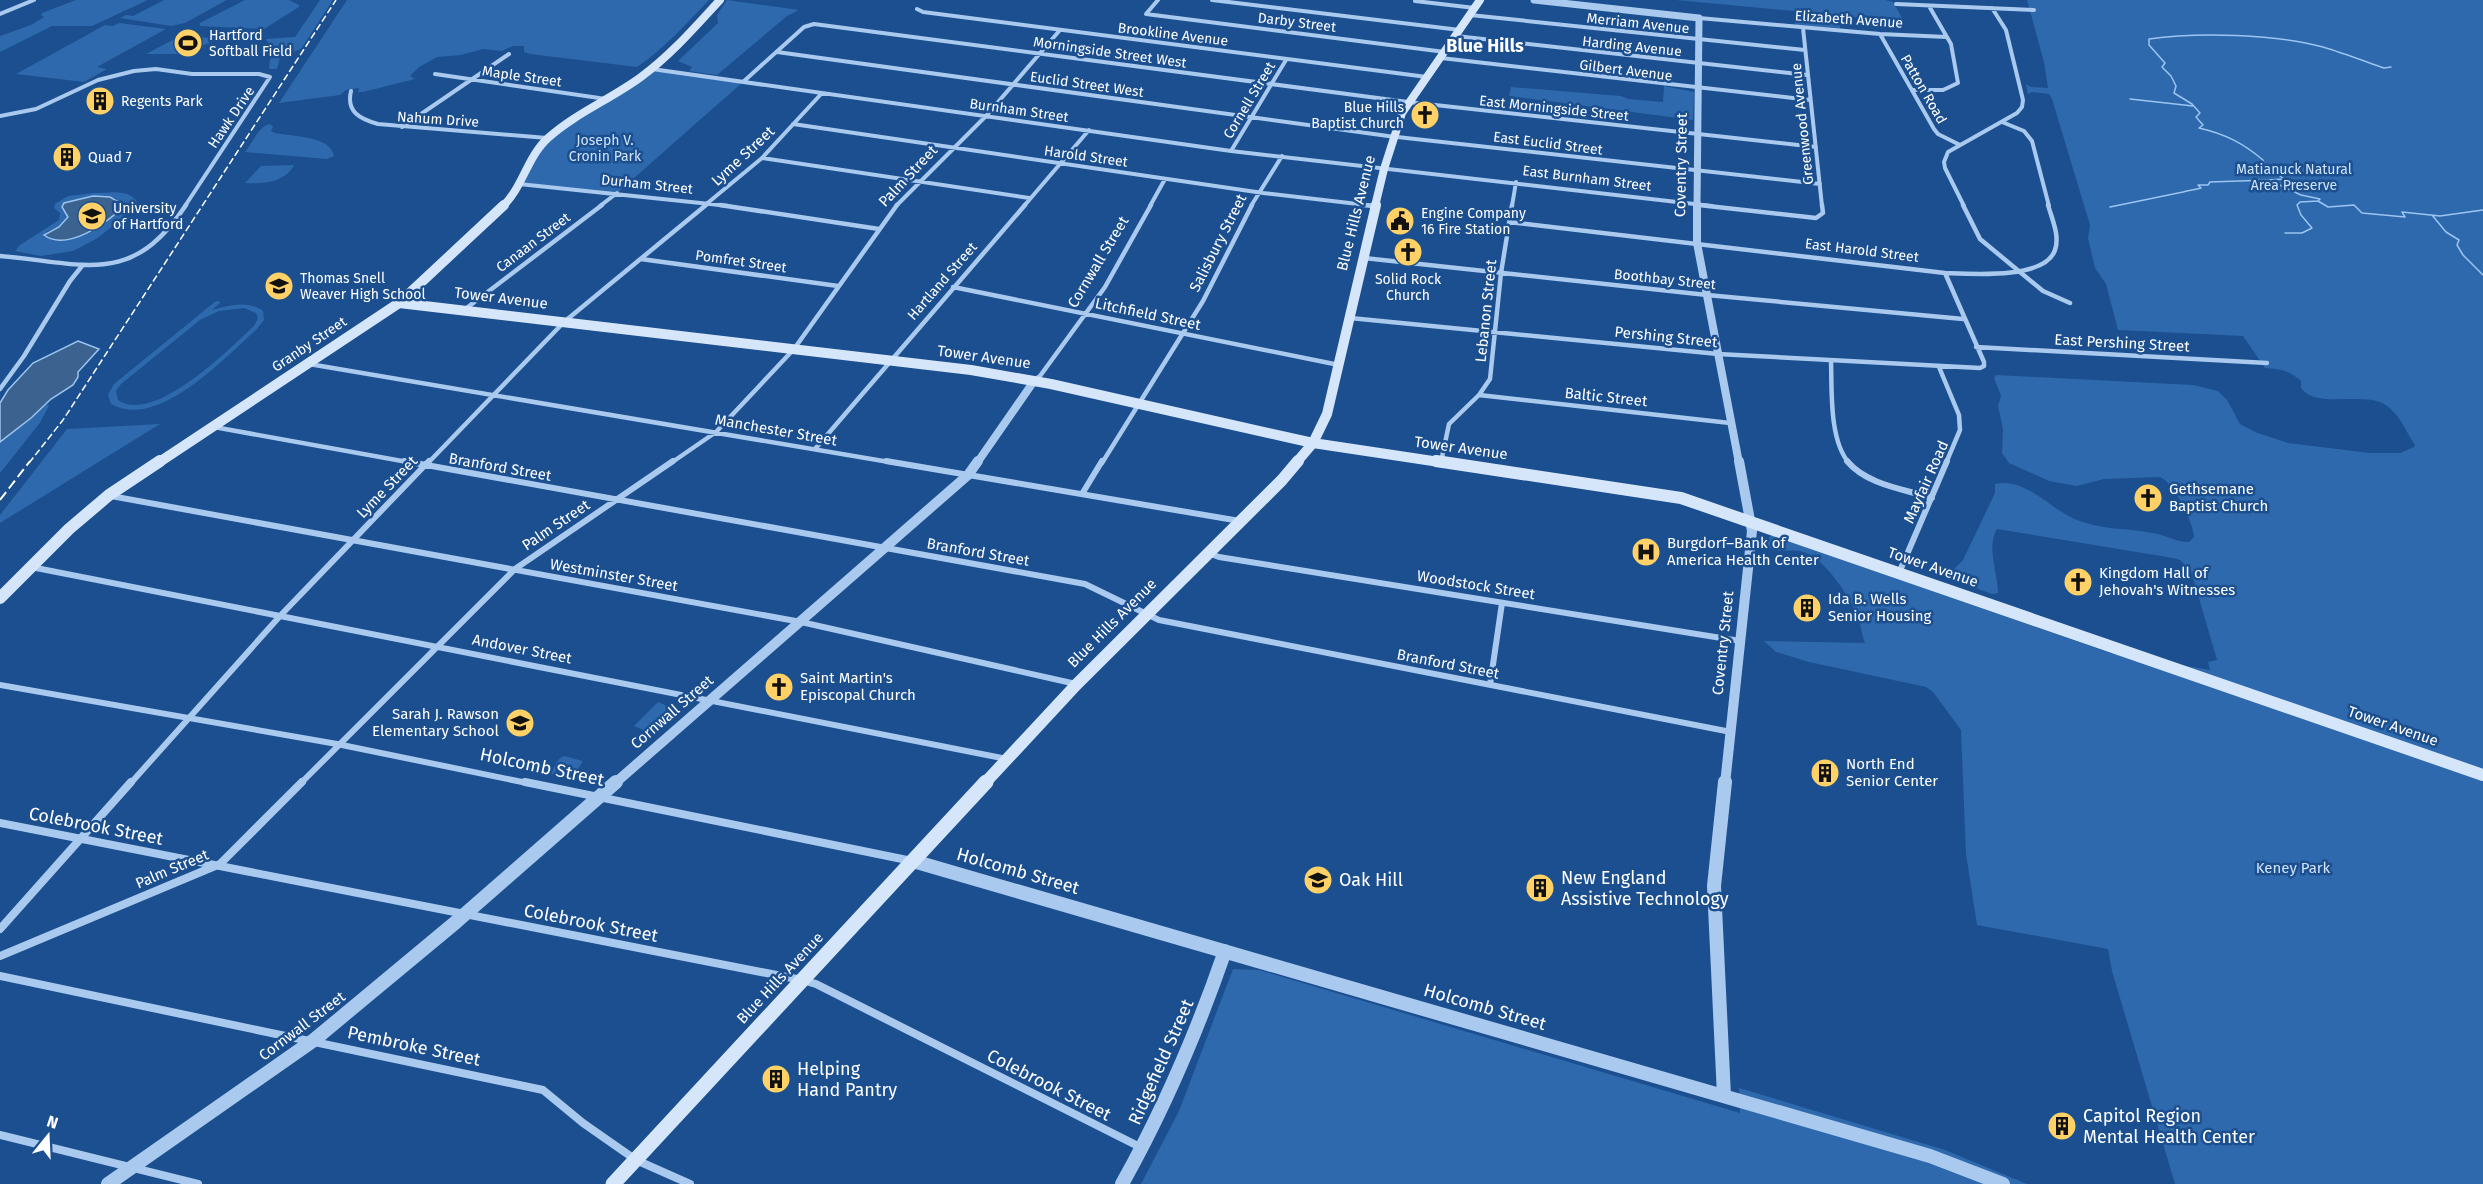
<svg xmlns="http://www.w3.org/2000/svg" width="2483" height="1184" font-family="'Fira Sans',sans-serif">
  <rect width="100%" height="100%" fill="#1b4f8f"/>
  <path fill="#2e69ad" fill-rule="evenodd" d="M76 0H148L92 26H52L0 52V36L31 25 44 17 41 15 42 13Z
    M164 0H227L185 23 171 26 120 18 126 15 133 16Z
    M245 0H289L299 5V7L264 29 200 26V23Z
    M320 0H333L301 49 280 57 277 69H269L271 48 266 39 295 37Z
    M347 0H709C685 25 665 48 637 67L530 54 524 52V46H513L502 51 483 49 461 55 437 57 419 67 410 76 415 79 363 92H358L359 88 346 90 340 95 279 103Z
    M727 0 799 10 787 16 717 75 689 71 692 67 678 61 718 23 717 15Z
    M1676 0H1885L1893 2 1903 20 1838 16 1840 28 1795 25 1794 11Z
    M2027 0H2483V1184H2175L2112 971 2108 949 1977 925 1966 854 1961 730 1933 692 1926 687 1809 662 1776 652 1764 641 1865 643C1862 636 1860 621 1858 616 1847 594 1825 557 1800 551 1790 549 1780 553 1768 548L1765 541 1772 535 2110 653 2210 670 2208 662 2217 660 2191 571 2180 560 2173 558 1997 529C1986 546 1998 574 1998 593L1992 594 1954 580 1953 570 1963 560 1995 493V484C2026 477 2051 510 2077 520 2102 530 2127 528 2153 533 2166 535 2176 542 2189 542L2194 537C2193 522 2174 483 2160 477L2104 479 2077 486 2049 481 2009 463 2002 453 2003 429 1998 406 2001 396 1994 378 1996 375 2193 385 2218 391 2227 400 2240 424 2255 432 2288 443 2370 453H2400L2414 447 2415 445C2406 432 2400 415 2387 406 2366 390 2316 410 2301 388V381C2289 370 2280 369 2265 368L2243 336 2118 330 2106 284 2095 268 2088 238 2090 225 2052 99 2049 94 2032 92 2028 94 2026 84 2031 87 2048 88 2044 62Z
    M119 23 166 29 97 67 107 69 84 82 16 74 105 25 113 26Z
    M182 35 218 39 183 54H146Z
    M652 69 743 82 617 193 519 184 547 138Z
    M1664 86 1694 92 1693 120 1509 96 1511 87 1621 96 1628 99 1663 102Z
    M270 124 273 127 271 131 275 133C293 137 330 135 334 156L327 159 245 152C253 142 258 127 270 124Z
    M294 165C285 183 262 184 245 183L261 166Z
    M94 193C109 193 129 188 137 202L122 219 96 239 73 251 41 256 15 251 20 245 59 220 60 213 54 208 55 204 68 196ZM82 198H115L124 205C115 216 100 229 86 234 78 237 71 237 63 241L46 232 59 227 69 217 64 203Z
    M216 301 221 302 212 310C229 305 248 300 263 311L264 320 256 330C225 357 158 431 111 404L108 395 114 384ZM244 308 256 313 258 318 254 326C228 350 154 425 118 400L116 391 121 384 200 320 219 311Z
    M47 404 49 406 39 424 0 473V442Z
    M160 424 0 523V515L67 429Z
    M658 702 674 709 650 733 634 726Z
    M564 756 583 761 572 778 551 774C554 769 555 760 564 756Z
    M1233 969 1259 970 1740 1113 1739 1088 1945 1150 2027 1184H1141L1179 1111Z"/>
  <path fill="#3c6290" stroke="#9cc4f0" stroke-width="1.5" d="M93 196 110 197 124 205C109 223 66 252 44 235L59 227 68 217 62 207 64 203Z
    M78 341 99 349 78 372V377L73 385 51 399 31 418 0 442V403L8 390 33 363Z"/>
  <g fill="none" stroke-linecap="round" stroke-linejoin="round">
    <path stroke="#9cc4f0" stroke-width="1.5" d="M2130 99 2193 106
      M2318 201 2320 199 2301 195 2269 180 2284 179 2264 164 2263 160C2243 143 2225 134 2199 128L2203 125 2196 117 2200 113 2192 104 2174 93 2176 86 2171 76 2162 67 2165 63 2149 45V39C2197 32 2276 34 2323 47 2343 53 2364 61 2384 68L2391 67
      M2110 207 2183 192C2190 190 2195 190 2201 188L2198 185H2208L2210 182 2269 180
      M2432 215 2446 232 2459 240 2457 245 2463 255 2483 275
      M2285 233H2302L2312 228 2301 215 2297 205 2300 202 2318 201 2328 207 2354 205 2362 213 2405 217 2402 212 2440 216 2483 210"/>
    <path stroke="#a9c9ee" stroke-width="4" d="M1158 0 1146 14 1445 52
      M1212 0 1460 30
      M1415 1 1475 8
      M1896 4 2034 10
      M917 9 923 12 1427 77
      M0 14 34 0
      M1470 15 1805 50
      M1699 18 1880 34 1947 37
      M1803 28 1822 206
      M1880 34 1934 129 1938 134 1960 145
      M1456 36 1807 75
      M777 52 1388 136 1820 184
      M1441 58 1810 100
      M652 69 1231 151 1712 206
      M435 74 606 99
      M743 82 804 27 814 24 1408 102 1816 147
      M1912 90H1943L1958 83 1951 44 1929 6
      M351 91C346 112 360 119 378 124L547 138
      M0 116 36 109 98 80 134 71 156 69 192 74H259L270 77 185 206
      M2002 122 2024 131 2032 141 2049 206
      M793 124 1263 193 1375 206
      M402 127 509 54
      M1231 151 1286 60
      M762 158 1029 198
      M519 184 729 206
      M600 206 617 193
      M704 206 762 158 822 93
      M896 206 986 116 1060 30
      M1024 206 1089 130
      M1150 206 1165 179
      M1251 206 1282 156
      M1512 206 1516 182
      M1964 206 1945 168 1944 162 1948 152 2017 113 2022 107 2023 100 2006 30 1992 8"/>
    <path stroke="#a9c9ee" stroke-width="4.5" d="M720 205 879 229
      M1363 205 1375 206
      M1699 205 1816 218 1823 213 1822 205
      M1963 205 1980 239 2043 291 2070 303
      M1509 222 1945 273C1970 274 2045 280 2055 250 2060 236 2052 219 2048 205
      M0 256C85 263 131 288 186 205
      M1364 258 1707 295 1963 319
      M641 259 838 286
      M953 287 1339 365
      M464 310 602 205
      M1350 318 1718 354 1980 368 1984 366V362L1945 273
      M1976 347 2267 363
      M1831 361C1832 390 1829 440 1849 463
      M309 364 895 463
      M1939 367 1959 415 1960 430 1946 463
      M1034 380 1040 376 1105 287 1151 205
      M0 389 24 356 70 281 82 266
      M1479 395 1730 423
      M214 427 413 463
      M815 449 1025 205
      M1441 462 1449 424 1479 395 1490 379 1501 273 1512 205
      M428 463 564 322 706 205
      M671 463 716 432 794 349 897 205
      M1102 463 1203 301 1252 205"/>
    <path stroke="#a9c9ee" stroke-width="6" d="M404 461 1085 584 1159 620 1731 732
      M886 461 1240 521
      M1847 461C1867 485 1904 489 1932 498
      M1082 494 1102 461
      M111 496 801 622 1076 684
      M1208 553 1219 557 1740 641
      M31 567 1007 759
      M1899 573 1947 461
      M0 685 337 744 532 784
      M1490 685 1502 603
      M130 784 280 616 429 461
      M300 784 515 569 673 461"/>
    <path stroke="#a9c9ee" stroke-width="8" d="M525 782 912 861
      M0 823 802 980 816 984 1142 1148
      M0 929 131 782
      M0 956 220 864 302 782
      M0 976 543 1090 583 1123 636 1160 690 1184
      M0 1135 198 1184"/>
    <path stroke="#a9c9ee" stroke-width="7" d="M1534 0 1699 18 1697 206"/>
    <path stroke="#a9c9ee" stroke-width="8" d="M1697 205V243L1739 463
      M977 463 1034 381"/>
    <path stroke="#a9c9ee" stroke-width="10" d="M614 784 968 475 978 461
      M1725 784 1752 531 1739 461"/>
    <path stroke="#a9c9ee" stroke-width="14" d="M913 861 1930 1156 2003 1184
      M1724 1096 1714 886 1725 782
      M108 1184 314 1040 456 922 616 782
      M1122 1184C1164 1109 1197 1032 1225 951"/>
    <path stroke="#d6e6fa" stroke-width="8" d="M503 206C523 187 527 157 548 138 576 113 611 99 641 77 671 55 695 27 720 0
      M1375 206 1384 169 1402 113 1480 0"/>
    <path stroke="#d6e6fa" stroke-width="10" d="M399 303 971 370 1051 384 1313 443 1446 463
      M158 463 399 303 504 205
      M1296 463 1313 443 1327 414 1376 205"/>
    <path stroke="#d6e6fa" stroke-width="12" d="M1436 461 1681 498 2483 775
      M0 598 69 529 109 495 160 461
      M984 784 1076 685 1282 480 1298 461"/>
    <path stroke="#d6e6fa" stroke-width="15" d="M613 1184 986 782"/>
    <path stroke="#fff" stroke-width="1.5" stroke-dasharray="7 3" stroke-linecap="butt" d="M29 463 63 420 336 0"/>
    <path stroke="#fff" stroke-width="2" stroke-dasharray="10 4.5" stroke-linecap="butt" d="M0 500 30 461"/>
  </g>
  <defs>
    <g id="stadium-disc" transform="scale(1.5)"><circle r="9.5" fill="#ffd166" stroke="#1b4f8f"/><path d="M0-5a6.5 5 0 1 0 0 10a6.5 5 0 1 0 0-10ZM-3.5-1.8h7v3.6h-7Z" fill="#111"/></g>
    <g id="building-disc" transform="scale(1.5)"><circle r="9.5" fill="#ffd166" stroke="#1b4f8f"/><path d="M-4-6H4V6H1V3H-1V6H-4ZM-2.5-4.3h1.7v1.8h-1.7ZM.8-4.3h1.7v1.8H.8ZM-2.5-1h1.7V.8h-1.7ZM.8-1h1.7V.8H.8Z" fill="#111"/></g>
    <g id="church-disc" transform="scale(1.5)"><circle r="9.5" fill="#ffd166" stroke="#1b4f8f"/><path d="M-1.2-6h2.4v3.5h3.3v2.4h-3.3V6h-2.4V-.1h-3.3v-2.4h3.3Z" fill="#111"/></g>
    <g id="university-disc" transform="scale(1.5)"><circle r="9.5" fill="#ffd166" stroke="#1b4f8f"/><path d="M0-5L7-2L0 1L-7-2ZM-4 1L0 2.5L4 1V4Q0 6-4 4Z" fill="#111"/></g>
    <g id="civic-disc" transform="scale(1.5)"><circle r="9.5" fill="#ffd166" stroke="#1b4f8f"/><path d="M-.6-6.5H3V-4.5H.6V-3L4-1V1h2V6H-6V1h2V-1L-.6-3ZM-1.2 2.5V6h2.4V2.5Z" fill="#111"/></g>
    <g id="school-disc" transform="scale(1.5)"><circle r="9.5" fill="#ffd166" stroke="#1b4f8f"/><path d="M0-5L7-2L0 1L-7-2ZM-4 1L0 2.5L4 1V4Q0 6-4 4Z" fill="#111"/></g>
    <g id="hospital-disc" transform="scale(1.5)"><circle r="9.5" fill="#ffd166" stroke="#1b4f8f"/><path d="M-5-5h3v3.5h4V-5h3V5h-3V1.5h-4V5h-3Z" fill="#111"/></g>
  </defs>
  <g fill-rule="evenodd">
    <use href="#stadium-disc" x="188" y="43"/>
    <use href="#building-disc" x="100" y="101"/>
    <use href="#church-disc" x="1425" y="115"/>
    <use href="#building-disc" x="67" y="157"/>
    <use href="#university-disc" x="92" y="216"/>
    <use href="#civic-disc" x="1400" y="221"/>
    <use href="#church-disc" x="1408" y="252"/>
    <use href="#school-disc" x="279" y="286"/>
    <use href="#church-disc" x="2148" y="498"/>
    <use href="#hospital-disc" x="1646" y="552"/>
    <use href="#church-disc" x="2078" y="582"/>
    <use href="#building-disc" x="1807" y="608"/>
    <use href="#church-disc" x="779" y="687"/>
    <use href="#school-disc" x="520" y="723"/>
    <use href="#building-disc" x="1825" y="773"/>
    <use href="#school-disc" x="1318" y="880"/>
    <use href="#building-disc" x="1540" y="888"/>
    <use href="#building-disc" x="776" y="1079"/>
    <use href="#building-disc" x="2062" y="1126"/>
  </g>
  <g text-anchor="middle" stroke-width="5" stroke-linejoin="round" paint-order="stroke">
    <g font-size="14" fill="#fff" stroke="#1b4f8f">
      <text transform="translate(1849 19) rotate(4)" y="5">Elizabeth Avenue</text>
      <text transform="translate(1297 22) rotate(7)" y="5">Darby Street</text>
      <text transform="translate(1638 23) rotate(6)" y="5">Merriam Avenue</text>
      <text transform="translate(1173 34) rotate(7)" y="5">Brookline Avenue</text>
      <text transform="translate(1632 46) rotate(6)" y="5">Harding Avenue</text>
      <text transform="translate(1110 52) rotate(8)" y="5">Morningside Street West</text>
      <text transform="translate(1626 70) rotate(7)" y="5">Gilbert Avenue</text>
      <text transform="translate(522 76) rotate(8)" y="5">Maple Street</text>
      <text transform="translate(1087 84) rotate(8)" y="5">Euclid Street West</text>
      <text transform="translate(1924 89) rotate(60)" y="5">Patton Road</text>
      <text transform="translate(1249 100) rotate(-59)" y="5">Cornell Street</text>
      <text transform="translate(1554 108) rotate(6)" y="5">East Morningside Street</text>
      <text transform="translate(1019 110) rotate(8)" y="5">Burnham Street</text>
      <text transform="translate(231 117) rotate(-56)" y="5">Hawk Drive</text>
      <text transform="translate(438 119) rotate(4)" y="5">Nahum Drive</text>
      <text transform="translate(1802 124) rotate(-96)" y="5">Greenwood Avenue</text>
      <text transform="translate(1548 143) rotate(7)" y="5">East Euclid Street</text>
      <text transform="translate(1086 156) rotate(8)" y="5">Harold Street</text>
      <text transform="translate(1587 178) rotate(7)" y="5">East Burnham Street</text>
      <text transform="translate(647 184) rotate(6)" y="5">Durham Street</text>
      <text transform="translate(533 242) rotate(-37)" y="5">Canaan Street</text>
      <text transform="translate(1862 250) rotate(7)" y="5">East Harold Street</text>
      <text transform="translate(741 261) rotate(8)" y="5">Pomfret Street</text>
      <text transform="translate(1665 279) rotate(6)" y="5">Boothbay Street</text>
      <text transform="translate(942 281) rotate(-49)" y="5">Hartland Street</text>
      <text transform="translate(309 344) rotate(-34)" y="5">Granby Street</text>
    </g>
    <g font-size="14" fill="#fff" stroke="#1b4f8f" text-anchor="start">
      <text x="209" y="40">Hartford<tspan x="209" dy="16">Softball Field</tspan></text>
      <text x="121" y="106">Regents Park</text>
      <text x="1404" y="112" text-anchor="end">Blue Hills<tspan x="1404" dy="16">Baptist Church</tspan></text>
      <text x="88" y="162">Quad 7</text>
      <text x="113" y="213">University<tspan x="113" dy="16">of Hartford</tspan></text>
      <text x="1421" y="218">Engine Company<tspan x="1421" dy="16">16 Fire Station</tspan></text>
      <text x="300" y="283">Thomas Snell<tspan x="300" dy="16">Weaver High School</tspan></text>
      <text x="1408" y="284" text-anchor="middle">Solid Rock<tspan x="1408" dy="16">Church</tspan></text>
    </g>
    <g font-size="14" fill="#cfe3fa" stroke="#1b4f8f">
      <text x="605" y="145">Joseph V.<tspan x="605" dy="16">Cronin Park</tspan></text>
      <text x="2294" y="174">Matianuck Natural<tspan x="2294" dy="16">Area Preserve</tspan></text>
    </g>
    <g font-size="15" fill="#fff" stroke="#1b4f8f">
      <text transform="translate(743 156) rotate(-43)" y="5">Lyme Street</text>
      <text transform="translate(1681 165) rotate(-89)" y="5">Coventry Street</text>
      <text transform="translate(908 176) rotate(-47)" y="5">Palm Street</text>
      <text transform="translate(1356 213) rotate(-76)" y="5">Blue Hills Avenue</text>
      <text transform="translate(1218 243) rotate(-63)" y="5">Salisbury Street</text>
      <text transform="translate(1098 262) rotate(-59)" y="5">Cornwall Street</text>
      <text transform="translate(501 298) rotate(7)" y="5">Tower Avenue</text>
      <text transform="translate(1486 311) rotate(-84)" y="5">Lebanon Street</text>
      <text transform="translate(1148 314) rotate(12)" y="5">Litchfield Street</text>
      <text transform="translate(1666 337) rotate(6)" y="5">Pershing Street</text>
      <text transform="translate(2122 343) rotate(3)" y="5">East Pershing Street</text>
      <text transform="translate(984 357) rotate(8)" y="5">Tower Avenue</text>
      <text transform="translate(1606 397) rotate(6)" y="5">Baltic Street</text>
      <text transform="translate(776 430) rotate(10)" y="5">Manchester Street</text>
      <text transform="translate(1461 448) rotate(8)" y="5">Tower Avenue</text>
      <text transform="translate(500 467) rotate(10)" y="5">Branford Street</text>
      <text transform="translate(1926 482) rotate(-66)" y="5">Mayfair Road</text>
      <text transform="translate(387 487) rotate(-46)" y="5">Lyme Street</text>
      <text transform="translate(556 525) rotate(-34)" y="5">Palm Street</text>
      <text transform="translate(978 552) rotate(10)" y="5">Branford Street</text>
      <text transform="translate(1933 567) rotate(19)" y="5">Tower Avenue</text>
      <text transform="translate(614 575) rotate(10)" y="5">Westminster Street</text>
      <text transform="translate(1476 585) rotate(9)" y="5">Woodstock Street</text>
      <text transform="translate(1112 623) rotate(-45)" y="5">Blue Hills Avenue</text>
      <text transform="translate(1723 643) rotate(-84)" y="5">Coventry Street</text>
      <text transform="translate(522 649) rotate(11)" y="5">Andover Street</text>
      <text transform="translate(1448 664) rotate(11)" y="5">Branford Street</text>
      <text transform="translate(672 712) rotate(-41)" y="5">Cornwall Street</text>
      <text transform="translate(2393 726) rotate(19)" y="5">Tower Avenue</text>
      <text transform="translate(172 869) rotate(-23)" y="5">Palm Street</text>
      <text transform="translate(780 978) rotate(-47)" y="5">Blue Hills Avenue</text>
      <text transform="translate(302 1026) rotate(-37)" y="5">Cornwall Street</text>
    </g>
    <g font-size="15" fill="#fff" stroke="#1b4f8f" text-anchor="start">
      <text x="2169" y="494">Gethsemane<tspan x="2169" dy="17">Baptist Church</tspan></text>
      <text x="1667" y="548">Burgdorf–Bank of<tspan x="1667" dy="17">America Health Center</tspan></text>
      <text x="2099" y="578">Kingdom Hall of<tspan x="2099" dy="17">Jehovah's Witnesses</tspan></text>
      <text x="1828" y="604">Ida B. Wells<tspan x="1828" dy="17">Senior Housing</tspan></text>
      <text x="800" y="683">Saint Martin's<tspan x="800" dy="17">Episcopal Church</tspan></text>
      <text x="499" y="719" text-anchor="end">Sarah J. Rawson<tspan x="499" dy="17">Elementary School</tspan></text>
      <text x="1846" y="769">North End<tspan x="1846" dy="17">Senior Center</tspan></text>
    </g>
    <g font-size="15" fill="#cfe3fa" stroke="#1b4f8f">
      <text x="2293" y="873">Keney Park</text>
    </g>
    <g font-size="18" font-weight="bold" fill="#fff" stroke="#1b4f8f">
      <text x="1485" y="52">Blue Hills</text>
    </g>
    <g font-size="18" fill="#fff" stroke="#1b4f8f">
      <text transform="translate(542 767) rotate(12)" y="6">Holcomb Street</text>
      <text transform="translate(96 826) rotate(11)" y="6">Colebrook Street</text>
      <text transform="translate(1018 871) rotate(16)" y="6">Holcomb Street</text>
      <text transform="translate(591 923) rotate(11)" y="6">Colebrook Street</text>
      <text transform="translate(1485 1007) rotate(16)" y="6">Holcomb Street</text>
      <text transform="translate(414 1046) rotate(12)" y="6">Pembroke Street</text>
      <text transform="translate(1161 1062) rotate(-66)" y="6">Ridgefield Street</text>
      <text transform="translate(1049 1085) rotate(27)" y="6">Colebrook Street</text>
    </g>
    <g font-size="18" fill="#fff" stroke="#1b4f8f" text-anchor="start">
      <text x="1561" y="884">New England<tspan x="1561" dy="21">Assistive Technology</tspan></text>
      <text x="1339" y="886">Oak Hill</text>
      <text x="797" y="1075">Helping<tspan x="797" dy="21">Hand Pantry</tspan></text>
      <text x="2083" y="1122">Capitol Region<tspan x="2083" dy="21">Mental Health Center</tspan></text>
    </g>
  </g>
  <g transform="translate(48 1136) rotate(18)" stroke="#1b4f8f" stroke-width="4.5" paint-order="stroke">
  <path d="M0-4.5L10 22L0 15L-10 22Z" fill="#ffffff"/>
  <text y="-9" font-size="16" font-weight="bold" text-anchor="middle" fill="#ffffff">N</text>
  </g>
</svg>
